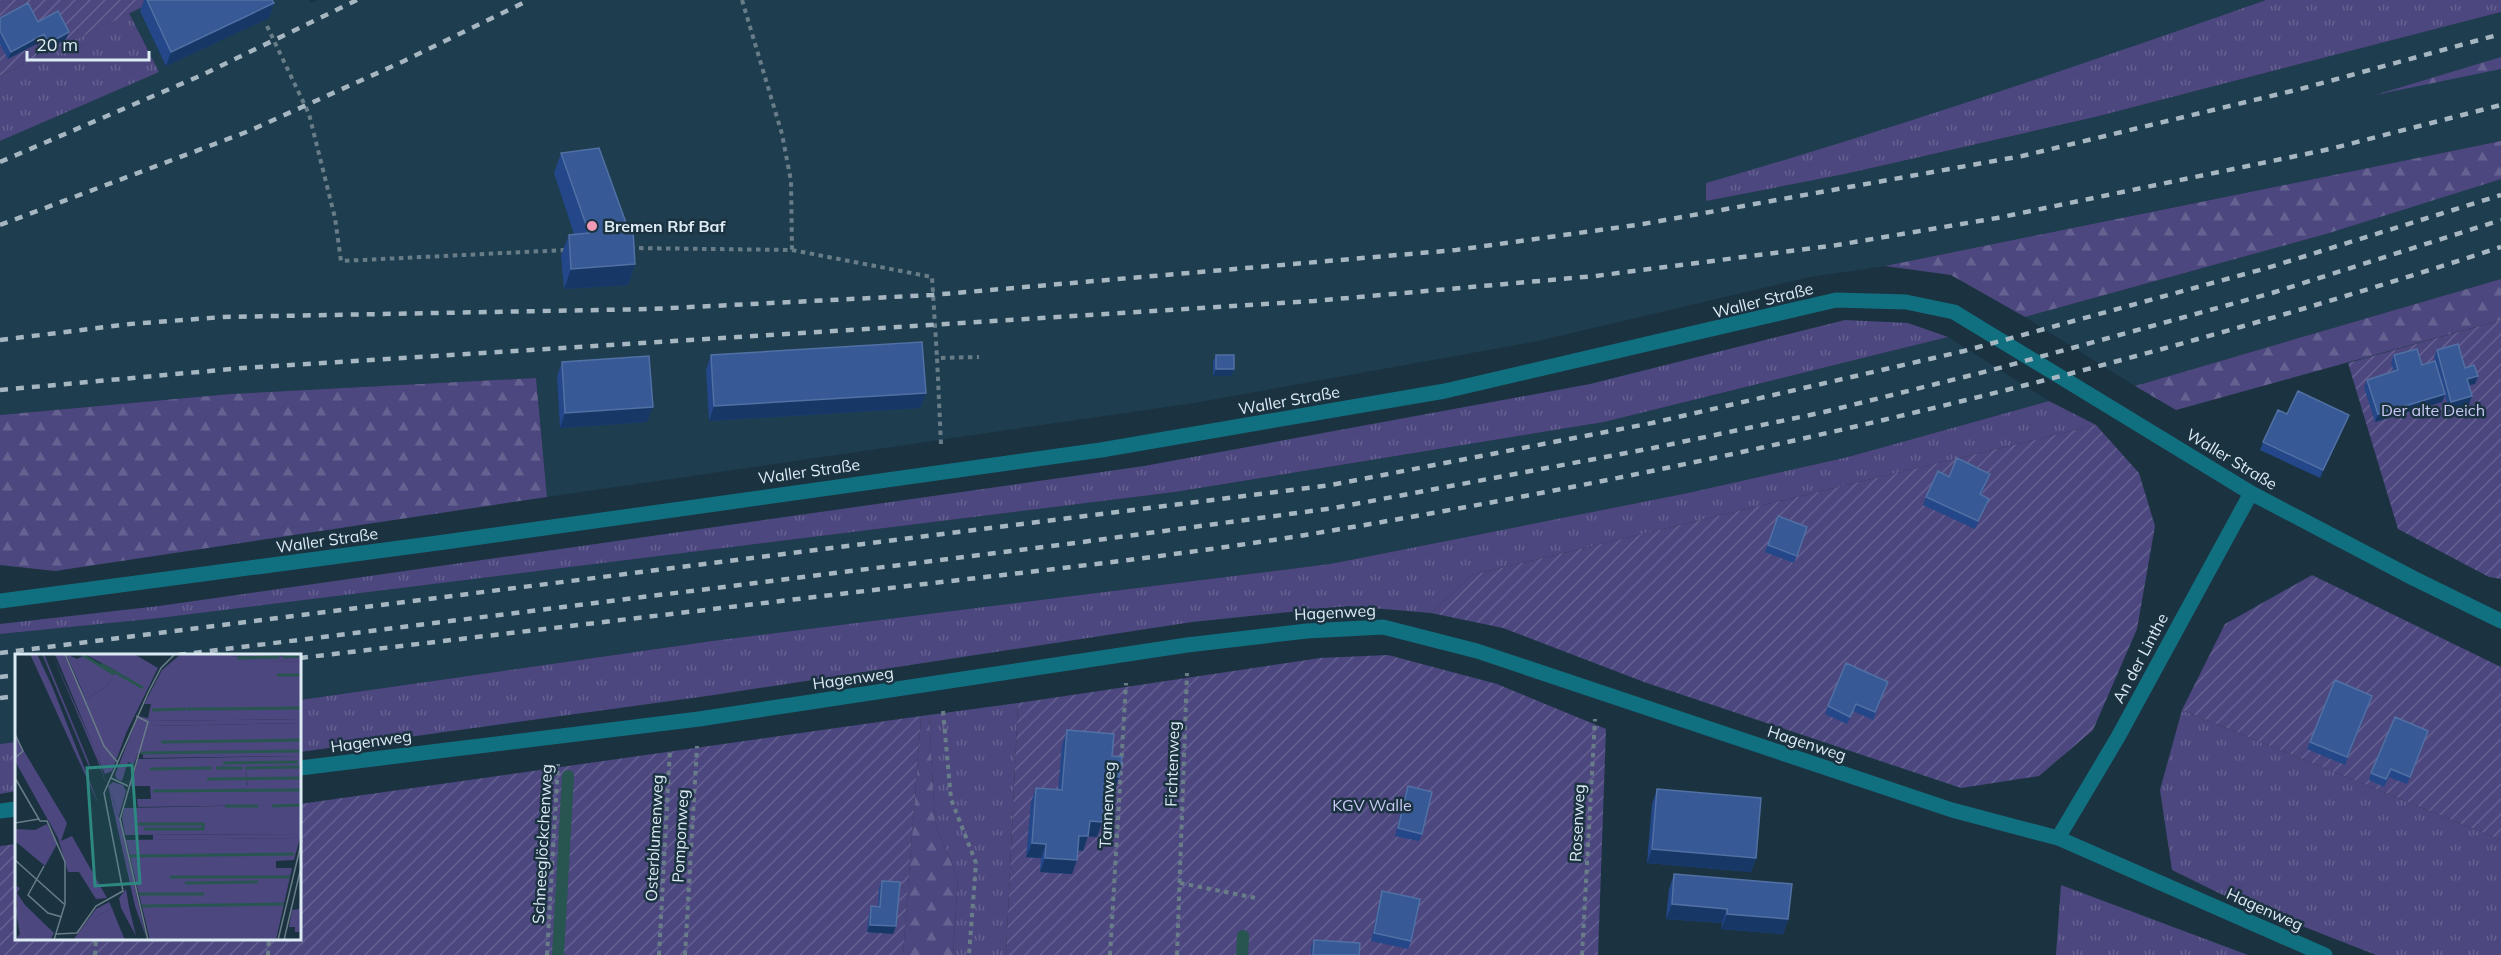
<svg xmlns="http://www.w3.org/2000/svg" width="2501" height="955" font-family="Mulish,sans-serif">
  <defs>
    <pattern id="grass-tufts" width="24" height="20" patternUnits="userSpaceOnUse" patternTransform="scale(1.5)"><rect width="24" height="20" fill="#4c477e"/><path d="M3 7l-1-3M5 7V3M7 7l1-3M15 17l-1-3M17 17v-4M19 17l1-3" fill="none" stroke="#656291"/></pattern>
    <pattern id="forest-firs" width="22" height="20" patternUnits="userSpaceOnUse" patternTransform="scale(1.5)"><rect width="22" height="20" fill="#4c477e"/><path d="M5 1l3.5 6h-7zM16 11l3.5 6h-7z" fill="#656291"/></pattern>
    <pattern id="garden-furrows" width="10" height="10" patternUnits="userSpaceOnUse" patternTransform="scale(1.5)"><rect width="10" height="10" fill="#4c477e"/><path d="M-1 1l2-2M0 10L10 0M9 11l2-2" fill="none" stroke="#656291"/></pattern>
  </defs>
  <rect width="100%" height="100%" fill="#1b3341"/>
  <path fill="#1e3d4f" d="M157 0H309L311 3 317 0H2266L2043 78 1845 144 1706 183V201L1845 174 2095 117 2501 12V141L1885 266 1810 277 1538 341 1194 403 547 497 536 378 230 394 0 415V141L158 72 129 13Z
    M2501 177V279L2135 386 2025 317 2326 234Z
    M1948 337 2049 401 1848 457 1688 493 1330 564 712 641 300 700V655H16V742L0 744V634L160 618 1175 492 1604 422Z"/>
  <path fill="url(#grass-tufts)" d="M2266 0H2501V12L2095 117 1845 174 1706 201V183C1895 129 2080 65 2266 0Z
    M129 13 159 72 0 141V76Z
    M1845 320 1908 323 1948 337 1604 422 1175 492 160 618 0 634V624L159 606 1144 466 1590 384Z
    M2049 401 2096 425 1472 575 1431 613 1348 606 1192 622 714 695 300 752V700L712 641 1330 564 1688 493 1848 457Z
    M1018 703 1006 955H953L958 879 935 823 929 715Z
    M2182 710 2501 840V955H2376L2223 895 2172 870 2160 790Z
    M16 742V791L0 794V744Z
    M2061 885 2248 955H2056Z"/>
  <path fill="url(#forest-firs)" d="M2501 57V69L2375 95Z
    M2501 141V179L2326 234 2025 317 1951 275 1885 266Z
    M2501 279V320L2176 410 2135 386Z
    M536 378 547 497 55 571 0 565V415L230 394Z
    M929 715 935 823 958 879 953 955H903L921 716Z"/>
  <path fill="url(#garden-furrows)" d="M0 0H157L0 76Z
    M2501 320V579L2489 577 2398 529 2348 363Z
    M2096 425 2139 473 2155 526 2137 629 2093 730 2039 776 1961 788 1644 682 1503 628 1431 613 1472 575Z
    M2312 575 2501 667V840L2182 710 2225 624Z
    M1388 655 1497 684 1606 729 1598 955H1006L1018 703 1320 658Z
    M921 716 903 955H0V846L16 844V938H300V804Z"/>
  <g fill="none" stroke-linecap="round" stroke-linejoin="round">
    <path stroke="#285550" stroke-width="12" d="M558 955 568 776
      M1242 955 1243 936"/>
    <path stroke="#697d89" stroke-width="4" stroke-dasharray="4.5 4.5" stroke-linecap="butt" d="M742 0 782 134 791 181 792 250
      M267 26 309 114 335 218 341 261 566 250
      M630 248 792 250 932 277 937 358
      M941 444 937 358 979 357
      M943 711 951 799 976 863 969 955
      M1180 883 1256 898
      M95 955 96 938
      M268 955 269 938
      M547 955 558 764
      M659 955 670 749
      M685 955 697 746
      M1110 955 1126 683
      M1177 955 1187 673
      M1582 955 1595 719"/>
    <path stroke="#117080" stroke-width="15" d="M0 601 445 542 1101 450 1445 391 1836 300 1906 302 1954 312 2251 493 2413 578 2501 621
      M300 768 699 719 1187 645 1307 631 1383 627 1477 651 1952 810 2058 838 2325 955
      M0 811 16 809
      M2058 838 2118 737 2251 493"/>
    <path stroke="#a6b7c1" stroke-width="4.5" stroke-dasharray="8 8" stroke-linecap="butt" d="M0 162 202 75 357 0
      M0 225 249 131 404 61 529 0
      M0 340 130 324 223 317 651 309 932 295 1456 250 1643 224 2022 156 2304 88 2501 34
      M0 390 242 368 1314 301 1595 276 1837 245 1997 218 2330 149 2501 105
      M0 653 1331 485 1652 423 1964 351 2267 268 2501 195
      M178 655 1060 545 1334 508 1653 448 1824 412 1992 370 2272 293 2501 220
      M300 658C494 635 688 612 882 589 1035 571 1189 555 1341 529 1733 463 2123 371 2501 247
      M0 677 16 675
      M0 698 16 696"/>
  </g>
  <path fill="#234789" d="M144 0H272L274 3 269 18 166 66 140 11Z
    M0 18 38 22 69 32 66 39 46 50 42 41 8 59 0 44Z
    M561 153 635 264 628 285 564 289 561 255 569 235 574 234 554 173Z
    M2437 350 2478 376 2475 384 2469 385 2472 396 2469 404 2449 410 2445 395 2442 402 2375 422 2364 387 2367 380 2394 371 2391 363 2394 355 2422 365 2435 361 2434 357Z
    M711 355 926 393 920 408 709 421 706 370Z
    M1216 355 1234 369 1231 376H1213V362Z
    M562 362 647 422 560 428 557 376Z
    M2346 423 2320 478 2260 450 2263 442Z
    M1949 477 1987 481 1981 495 1989 499 1975 529 1923 505 1926 497Z
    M1778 516 1807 527 1794 563 1765 552Z
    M2335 680 2372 696 2345 765 2307 749Z
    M1888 682 1873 720 1853 711 1847 724 1825 714 1828 706Z
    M1067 730 1112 756 1119 777 1114 791H1109L1103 808 1102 822 1097 837 1088 836 1083 851 1078 850 1072 874 1040 872 1041 858 1026 857 1031 802 1036 788 1058 790 1062 745Z
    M2428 731 2407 784 2389 777 2384 787 2369 780 2371 773Z
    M1408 786 1422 834 1419 841 1395 836 1405 793Z
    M1657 789 1756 858 1751 872 1647 863 1652 804Z
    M1674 874 1788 919 1783 934 1721 929 1722 923 1666 919 1669 889Z
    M882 881 896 926 893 934 867 932 869 914 871 906 878 907 879 888Z
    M1382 891 1411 941 1408 949 1371 941 1380 898Z
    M1314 940 1359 955H1311V947Z"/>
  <path fill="#173867" d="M274 3 269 18 166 66 171 52Z
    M69 32 66 39 46 50 49 43Z
    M44 34 42 41 8 59 11 52Z
    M635 264 628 285 564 289 571 269Z
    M1216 369H1234L1231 376H1213Z
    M2478 376 2475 384 2465 386 2467 379Z
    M926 393 920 408 709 421 714 406Z
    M2445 394 2442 402 2375 422 2378 414Z
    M2472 396 2469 404 2449 410 2451 402Z
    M653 407 647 422 560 428 565 413Z
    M2349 415 2346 423 2320 478 2323 470Z
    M1111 776 1119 777 1114 791H1105Z
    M1105 793 1109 794 1104 808Z
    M1090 821 1102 822 1097 837 1085 836Z
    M1079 836H1088L1083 851 1074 850Z
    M1032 843 1046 844 1041 858 1026 857Z
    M1652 849 1756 858 1751 872 1647 863Z
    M1045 858 1077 860 1072 874 1040 872Z
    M1672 904 1727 909 1722 923 1666 919Z
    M1727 914 1788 919 1783 934 1721 929Z
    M870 925 896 926 893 934 867 932Z"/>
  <path fill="#375995" stroke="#5170a4" stroke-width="1.5" d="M147 0H272L274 3 171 52Z
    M28 3 38 22 58 11 69 32 49 43 44 34 11 52 0 31V18Z
    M599 148 629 231H633L635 264 571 269 569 235 589 233 561 153Z
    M922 342 926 393 714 406 711 355Z
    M2458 344 2465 368 2474 365 2478 376 2467 379 2472 396 2451 402 2437 350Z
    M2417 349 2422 365 2435 361 2445 394 2378 414 2367 380 2398 370 2394 355Z
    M1216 355H1234V369H1216Z
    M649 356 653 407 565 413 562 362Z
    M2298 391 2349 415 2323 470 2263 442 2278 410 2287 414Z
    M1957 458 1990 474 1980 494 1989 499 1978 521 1926 497 1938 471 1949 477Z
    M1778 516 1807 527 1797 556 1768 545Z
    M1846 663 1888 682 1875 712 1856 704 1850 717 1828 706Z
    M2335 680 2372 696 2347 757 2310 742Z
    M2395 717 2428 731 2410 777 2391 769 2386 779 2371 773Z
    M1067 730 1114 734 1112 756 1122 757 1119 777 1111 776 1109 794 1105 793 1102 822 1090 821 1088 836H1079L1077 860 1045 858 1046 844 1032 843 1036 788 1062 790Z
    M1408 786 1432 792 1422 834 1398 828Z
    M1657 789 1761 798 1756 858 1652 849Z
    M1674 874 1792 884 1788 919 1727 914V909L1672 904Z
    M882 881 900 882 896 926 870 925 871 906 880 907Z
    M1382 891 1420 899 1411 941 1374 933Z
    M1314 940 1360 943 1359 955H1313Z"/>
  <circle fill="#f09ab5" stroke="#1b3341" stroke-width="2" cx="592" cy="226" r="6"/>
  <g text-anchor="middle" stroke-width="5" stroke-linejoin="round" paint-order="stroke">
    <g font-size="16" font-weight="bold" fill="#ddebf4" stroke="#1b3341" text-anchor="start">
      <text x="604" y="232">Bremen Rbf Baf</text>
    </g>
    <g font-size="16" fill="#ddebf4" stroke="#1b3341">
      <text transform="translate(1763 300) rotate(-14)" y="6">Waller Straße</text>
      <text transform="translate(1289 400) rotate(-10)" y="6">Waller Straße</text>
      <text transform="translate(2232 459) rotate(31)" y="6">Waller Straße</text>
      <text transform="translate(809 471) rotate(-8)" y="6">Waller Straße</text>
      <text transform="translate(327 540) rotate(-8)" y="6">Waller Straße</text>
      <text transform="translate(1335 612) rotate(-3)" y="6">Hagenweg</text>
      <text transform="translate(2140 658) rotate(-62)" y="6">An der Linthe</text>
      <text transform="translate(853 678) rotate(-8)" y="6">Hagenweg</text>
      <text transform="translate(371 741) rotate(-8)" y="6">Hagenweg</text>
      <text transform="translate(1807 743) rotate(18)" y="6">Hagenweg</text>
      <text transform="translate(1172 764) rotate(-88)" y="6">Fichtenweg</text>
      <text transform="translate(1107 805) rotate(-87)" y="6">Tannenweg</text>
      <text transform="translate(1577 823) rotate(-87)" y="6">Rosenweg</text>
      <text transform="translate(680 836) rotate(-87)" y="6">Pomponweg</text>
      <text transform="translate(654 838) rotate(-87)" y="6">Osterblumenweg</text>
      <text transform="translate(542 844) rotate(-87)" y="6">Schneeglöckchenweg</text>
      <text transform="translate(2265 909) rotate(24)" y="6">Hagenweg</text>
    </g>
    <g font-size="16" fill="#cbcaf7" stroke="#1b3341">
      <text x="2433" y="416">Der alte Deich</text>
      <text x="1372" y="811">KGV Walle</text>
    </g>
  </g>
  <g transform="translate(15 654)">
    <rect width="286" height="286" fill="#1b3341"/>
    <path d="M15 0H22L37 32 84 151ZM51 0 62 5 68 2 99 21 92 32 71 45ZM286 2V7L212 9V3ZM208 60H215L216 66 287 65 286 69 133 72 134 67 207 66ZM286 96V102L128 104V99ZM120 116H231L232 131 250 136V151L123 153 122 145H136L135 132H115ZM93 132 104 162 131 283 120 252ZM286 180 285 184 138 186V181ZM0 231 5 234 2 239 10 251 39 279 35 286H0L5 280ZM94 248 97 254 80 263 90 286H58L81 255Z" fill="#4c477e"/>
    <path d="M27 0H29L73 106 77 120ZM37 0 83 102 91 130 84 110ZM32 170 42 190 30 212 0 187V175L20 176ZM111 235 114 253 121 282 106 254 104 244ZM0 253 7 254 17 271 9 273 13 279 7 286H0L5 280ZM97 254 100 262 110 286H90L84 280 80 263Z" fill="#4c477e"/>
    <path d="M40 0H49L71 45 92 32 101 17 70 0H119L143 14 112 77 97 117 90 120ZM166 0H286L213 3 212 8 286 7V65L215 66V60H208V66L134 67V72L286 69V96L123 99 119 110 113 108 107 127 102 125 100 121 123 62 133 64 136 50H129L147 16ZM0 82 52 169 46 187 57 182 92 244 81 245 64 218H53L43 184 0 107ZM286 102V180L110 181 107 164 109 154 250 151 249 136H233L231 116H120L123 105ZM98 128 108 131 111 137 104 162 93 132ZM285 184 279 206 261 207V214H277L261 286H135L111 186ZM286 233V278H280V273H274L277 256 284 255Z" fill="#4c477e"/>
    <path fill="none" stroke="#285550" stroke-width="3" d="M66 0 99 20M268 3 287 2M222 4 264 3M86 10 128 34M262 21H284M172 55 287 54M137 56 171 55M146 88 287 86M126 99 287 97M208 109 283 108M201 114H227M230 114 287 113M135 115 197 114M192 125 287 124M138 137 287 136M210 152H243M257 152 287 151M120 170H188V175H129M115 202 279 200M155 223H275M170 229 243 228M124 240H189M127 252 269 250"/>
    <path fill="none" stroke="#697d89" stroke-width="1.5" d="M50 0 89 92 103 109M121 62 133 68 105 165 133 286M0 80 8 97 0 104M0 124 25 167H32L50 208V250L39 286M96 124 113 132M0 169 24 165M0 206 49 250M29 212 13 241 33 259 47 263M41 280 62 279 81 252 108 237 89 139 133 39 146 14 160 0M263 286 287 186M269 286 287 209"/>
    <path fill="#2e8882" fill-opacity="0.15" stroke="#2e8882" stroke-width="3" d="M117 111 125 229 80 232 72 114Z"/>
    <rect width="286" height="286" fill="none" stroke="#ddebf4" stroke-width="3"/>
  </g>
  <path d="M27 51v9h122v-9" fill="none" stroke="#ddebf4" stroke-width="3"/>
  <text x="36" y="51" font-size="18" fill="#ddebf4" stroke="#1b3341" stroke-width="4.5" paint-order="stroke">20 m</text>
</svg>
